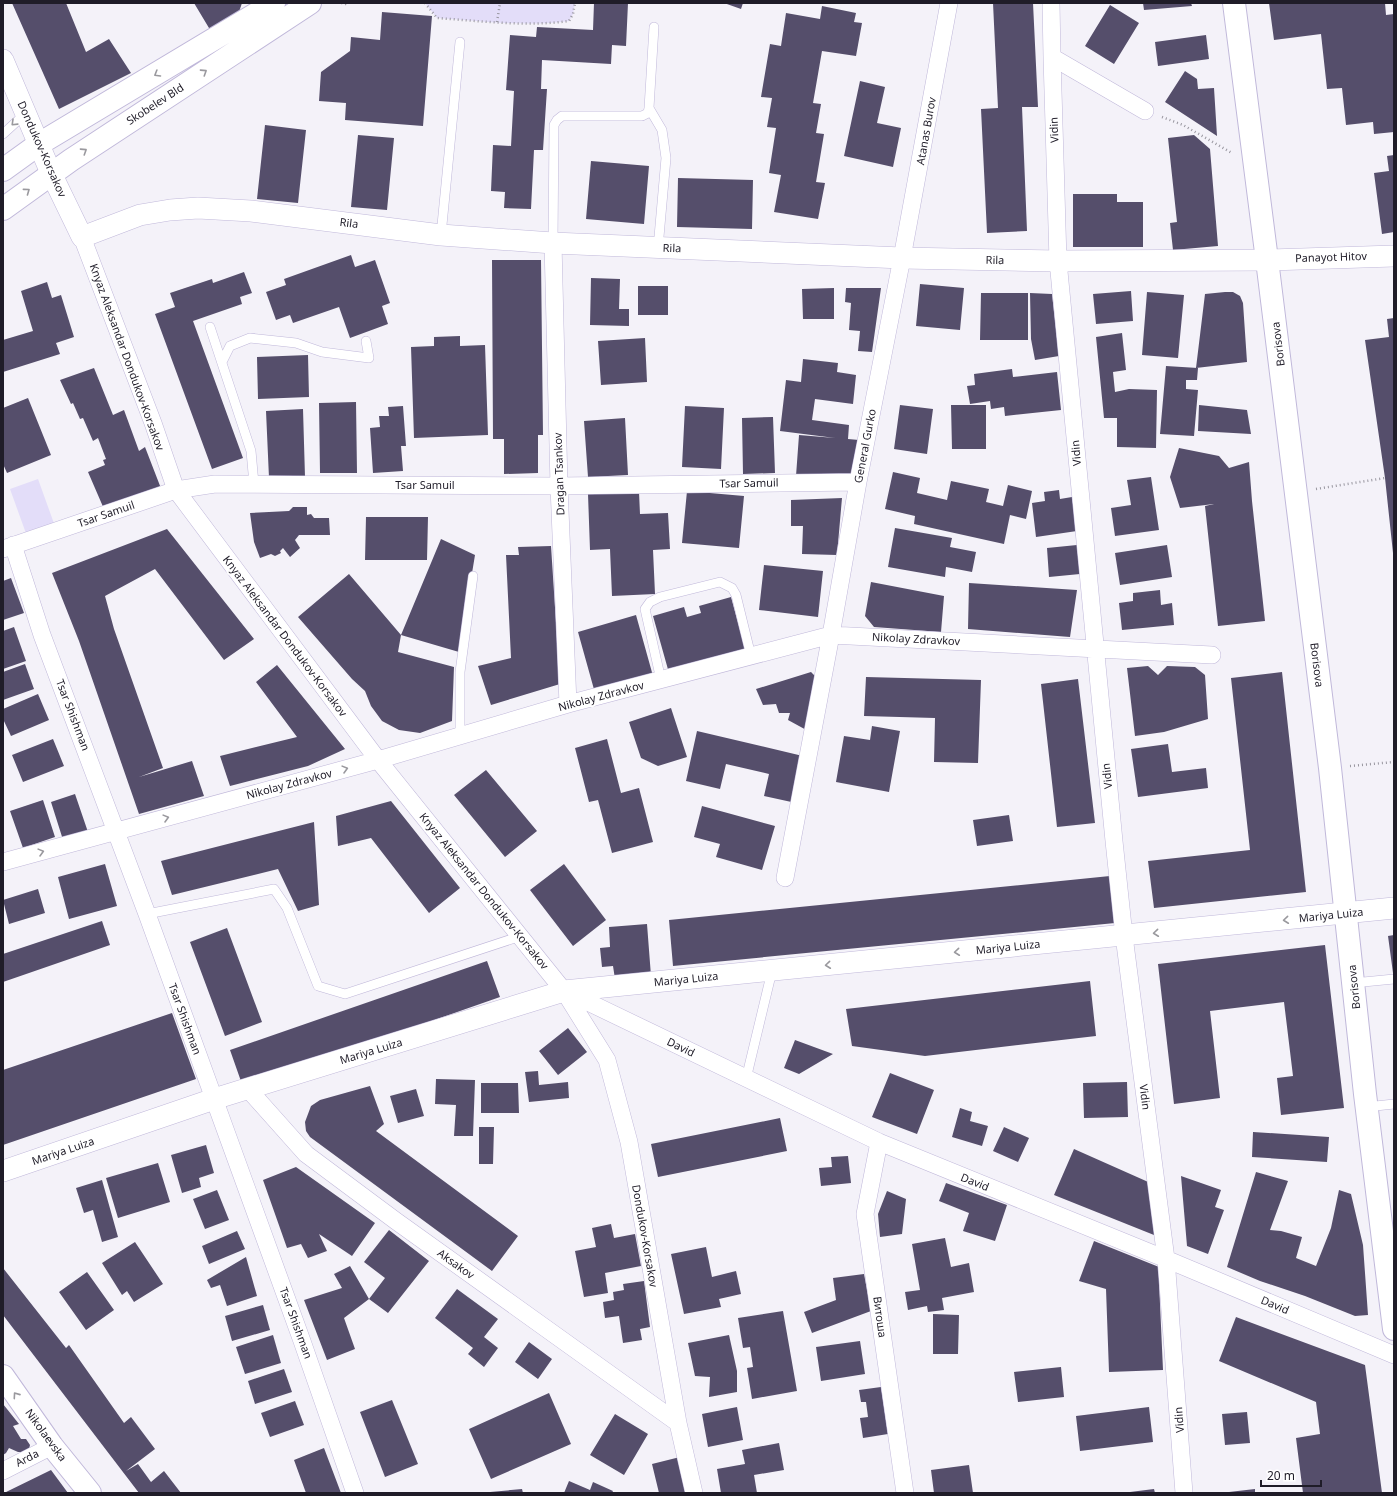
<svg xmlns="http://www.w3.org/2000/svg" width="1397" height="1496" font-family="'Noto Sans',sans-serif">
  <rect width="100%" height="100%" fill="#f4f2f9"/>
  <path fill="#e3ddf9" d="M425 3H575L573 14 569 21C526 27 481 21 437 18Z
    M38 479 56 529 28 539 10 489Z"/>
  <path fill="#554e6b" d="M12 3H66L86 52 109 39 131 73 59 109Z
    M194 3H242L238 15 212 33Z
    M594 3H628L626 46 612 45 611 64 542 60 541 89H547L543 150H534L531 209 504 208 505 192 491 191 493 145 511 146 514 91 506 90 510 35 536 37 537 27 593 30Z
    M724 3H743L741 9Z
    M993 3H1033L1038 107H1022L1027 231 987 233 981 109 998 108Z
    M1143 3H1191L1192 6 1144 10Z
    M1269 3H1385L1386 15 1394 14V132L1374 134 1373 122 1346 125 1342 88 1327 89 1321 34 1274 40Z
    M1110 5 1139 23 1114 64 1085 46Z
    M822 6 856 13 854 22 862 23 856 56 822 51 813 103 821 104 816 133 824 134 816 182 825 183 818 219 774 212 781 175 769 173 776 128 767 127 772 98 761 97 770 44 781 46 786 13 820 19Z
    M382 12 432 16 423 126 345 120 346 103 319 101 321 72 350 51 351 37 380 40Z
    M1206 35 1209 59 1158 66 1155 42Z
    M1185 71 1197 79 1198 89 1214 88 1217 136 1165 102Z
    M860 81 885 87 877 123 901 128 893 167 844 156Z
    M265 125 306 130 298 203 257 199Z
    M358 135 394 138 387 210 351 207Z
    M1194 135 1210 149 1218 246 1173 250 1170 223 1177 222 1168 138Z
    M1394 155V232L1382 234 1374 173 1389 171 1387 156Z
    M591 161 649 166 644 224 586 219Z
    M678 178 753 180 752 229 677 227Z
    M1073 194H1117V202H1143V247H1073Z
    M351 255 355 267 375 260 390 303 382 306 388 324 350 338 339 307 293 323 290 315 276 320 266 292 286 285 284 279Z
    M492 260H541L543 435H538V473L504 474V439H493Z
    M244 272 252 293 240 297 242 304 193 321 243 458 212 469 155 314 175 307 170 293 212 279 213 283Z
    M591 278 620 279 619 309H629V326L590 325Z
    M47 282 52 298 61 295 74 337 56 343 60 354 3 372V340L33 331 21 291Z
    M920 284 964 288 960 330 916 326Z
    M638 286H668V315H638Z
    M834 288V319H803L802 289Z
    M846 288H881L872 352 858 351 860 331 849 330 851 303 845 302Z
    M1131 291 1133 321 1096 324 1093 294Z
    M1147 292 1184 295 1178 358 1142 355Z
    M1225 292H1233L1240 296 1243 303 1247 362 1196 368 1205 294Z
    M981 293H1028V340H980Z
    M1030 293 1052 294 1059 356 1035 360 1031 339Z
    M1394 318V553H1393L1385 478 1365 340 1389 337 1387 319Z
    M1122 333 1126 370 1113 372 1115 392 1129 389 1157 390 1156 448 1117 447V418H1104L1096 337Z
    M460 336V346L485 345 488 435 414 438 411 347 434 346V337Z
    M645 338 647 382 601 385 598 341Z
    M308 355 309 397 258 399 257 357Z
    M803 359 838 363 837 372 856 375 853 404 815 399 812 420 849 425 848 439 859 440 852 474 796 476 799 435 835 438 780 431 786 380 801 382Z
    M1166 366 1198 368 1197 380H1186V389L1198 390 1194 436 1160 434Z
    M94 368 113 415 124 410 139 451 145 447 162 491 104 509 88 472 105 465 103 460 106 459 98 438 93 441 83 418 80 419 73 403 71 404 60 380Z
    M1012 369 1013 377 1057 372 1061 410 1005 416 1004 407 991 409 990 401 970 404 967 386 975 385 974 374Z
    M28 398 51 455 7 473 3 464V408Z
    M356 402 357 473H320L319 403Z
    M900 405 933 409 927 454 894 449Z
    M951 405H986V449H952Z
    M1199 405 1247 410 1251 434 1198 431Z
    M403 406 406 446H401L403 471 373 473 370 428 380 427 379 416H389L388 407Z
    M685 406 724 408 721 469 682 467Z
    M303 409 305 477 269 478 266 411Z
    M773 417 775 473 743 474 742 418Z
    M625 418 628 475 588 477 584 421Z
    M1179 448 1219 456 1229 468 1249 462 1252 501 1265 621 1218 626 1205 506 1214 504 1180 508 1170 477Z
    M893 472 920 478 917 493 947 500 951 481 989 489 986 502 1003 506 1008 485 1032 491 1026 519 1010 515 1004 544 914 524 915 516 885 509Z
    M1151 477 1159 530 1115 536 1111 508 1131 505 1127 480Z
    M1059 490 1060 499 1072 497 1077 531 1036 537 1032 503 1045 501 1044 492Z
    M687 491 744 496 739 548 682 543Z
    M639 492 640 514 668 513 670 549 653 550 655 594 612 596 610 549 590 550 588 494Z
    M842 498 837 555 802 554 803 526H791V500Z
    M293 507H307V515L311 514 314 518H329L330 535H299L295 540 300 548 290 557 283 548 280 551 281 553 275 556 271 554 260 558 254 542 250 513 289 511Z
    M366 517H428L427 560H365Z
    M895 528 952 538 950 547 976 552 972 572 946 567 945 577 888 567Z
    M167 529 254 639 224 660 155 569 105 596 114 629 163 768 139 777 192 761 204 796 139 814 79 641 52 573Z
    M441 539 475 555 459 652 401 635Z
    M1077 545 1080 574 1049 577 1047 548Z
    M1167 545 1172 577 1120 585 1115 553Z
    M551 546 560 684 491 705 478 666 511 658 506 555H519L518 547Z
    M764 565 823 571 818 617 759 610Z
    M349 574 401 635 398 652 454 667 452 721 420 733 399 730 382 721 371 706 365 691 352 679 298 617Z
    M11 578 24 613 3 620V581Z
    M871 582 944 596 941 632 874 627 865 616Z
    M969 583 1077 590 1070 637 968 629Z
    M1160 590 1161 605 1172 603 1174 625 1122 630 1119 603 1133 601V593Z
    M731 597 746 652 669 673 653 616 684 607 687 617 701 613 699 606Z
    M636 615 653 676 595 693 578 632Z
    M14 627 26 661 3 669V631Z
    M25 664 34 689 3 700V672Z
    M277 665 345 749 308 766 230 786 220 756 297 737 256 682Z
    M1148 666 1158 675 1167 666 1195 667 1205 675 1208 719 1164 732 1135 736 1127 668Z
    M811 672 821 682 810 732 788 720 790 713H779L776 704 763 705 756 689Z
    M1282 672 1306 892 1154 908 1148 861 1250 850 1231 678Z
    M866 677 981 680 978 763 934 762 935 718 864 716Z
    M1078 679 1095 823 1057 827 1041 684Z
    M38 694 49 720 11 736 3 719V709Z
    M671 708 687 757 658 766 641 758 629 722Z
    M872 726 900 731 889 792 836 782 844 736 870 740Z
    M697 731 807 757 796 803 764 796 769 774 726 764 720 789 686 781Z
    M53 739 64 766 23 782 12 755Z
    M607 739 621 793 639 788 653 842 612 853 598 800 589 802 575 748Z
    M1168 744 1172 772 1206 768 1208 788 1138 797 1131 749Z
    M486 770 537 831 505 857 454 795Z
    M75 794 89 835 64 843 51 802Z
    M43 800 55 837 23 848 10 811Z
    M391 801 460 888 429 913 371 838 338 846 336 816Z
    M702 806 775 826 762 870 716 857 720 844 694 837Z
    M1009 815 1013 841 977 846 973 820Z
    M314 822 319 905 298 911 278 869 172 895 161 861Z
    M105 864 117 906 69 919 58 877Z
    M564 864 606 920 573 946 530 890Z
    M1110 876 1115 923 673 966 669 920Z
    M38 889 45 913 9 924 3 900Z
    M102 921 110 945 3 982V954Z
    M647 924 651 976 615 979 613 966 602 967 600 948 610 947 609 927Z
    M227 928 262 1022 225 1036 190 942Z
    M1394 935V973H1393L1388 936Z
    M1325 945 1344 1108 1281 1115 1277 1078 1293 1076 1284 1002 1210 1011 1220 1098 1174 1104 1158 964Z
    M487 961 500 997 243 1087 230 1050Z
    M1090 981 1096 1036 925 1056 852 1046 846 1009Z
    M172 1013 196 1079 3 1145V1070Z
    M568 1028 587 1052 558 1075 539 1051Z
    M795 1040 833 1054 799 1074 784 1068Z
    M538 1071 539 1085 568 1082 569 1098 529 1102 525 1072Z
    M890 1073 934 1090 917 1134 872 1117Z
    M436 1079 475 1080 473 1136H454L456 1105 435 1104Z
    M1127 1082 1128 1117 1084 1118 1083 1083Z
    M481 1083H518L519 1113H481Z
    M370 1086 384 1124 376 1131 518 1236 492 1271 310 1137 306 1131 305 1122 311 1106 320 1100Z
    M416 1089 424 1116 398 1123 390 1096Z
    M960 1108 972 1112 970 1121 988 1126 982 1146 952 1137Z
    M780 1118 787 1151 658 1177 651 1144Z
    M479 1127H494L493 1164H479Z
    M1004 1127 1029 1138 1018 1162 993 1151Z
    M1253 1132 1329 1137 1327 1162 1252 1157Z
    M206 1145 214 1173 199 1178 201 1187 182 1193 171 1155Z
    M1074 1149 1155 1185 1159 1237 1054 1195Z
    M848 1156 851 1183 821 1186 819 1168 832 1167 831 1157Z
    M158 1163 170 1202 118 1218 106 1178Z
    M296 1167 375 1223 352 1256 319 1234 327 1251 308 1258 301 1244 287 1248 263 1180Z
    M1256 1172 1288 1181 1270 1230 1281 1231 1302 1237 1296 1258 1316 1266 1331 1228 1339 1190 1351 1194 1363 1245 1368 1315 1355 1316 1305 1296 1260 1281 1227 1267Z
    M1181 1176 1221 1190 1215 1207 1224 1210 1208 1254 1187 1246Z
    M102 1180 118 1237 102 1242 93 1210 84 1213 76 1188Z
    M946 1183 1007 1205 995 1241 963 1231 969 1213 939 1201Z
    M217 1190 229 1220 205 1229 193 1199Z
    M887 1191 906 1199 902 1234 880 1237 878 1214Z
    M611 1224 614 1238 635 1234 641 1266 605 1273 608 1293 584 1297 575 1251 596 1247 592 1228Z
    M389 1230 429 1261 388 1313 369 1299 385 1278 364 1262Z
    M237 1231 245 1249 209 1264 202 1246Z
    M945 1238 951 1267 969 1263 974 1292 942 1298 944 1310 928 1312 927 1306 908 1310 905 1292 920 1290 912 1244Z
    M1094 1241 1164 1269 1159 1282 1163 1370 1109 1372 1106 1289 1079 1281Z
    M135 1242 163 1284 134 1302 127 1291 122 1295 102 1263Z
    M706 1247 712 1277 736 1271 741 1294 719 1299 721 1307 684 1314 671 1254Z
    M246 1257 257 1296 227 1306 220 1285 211 1288 207 1280Z
    M350 1266 369 1299 344 1318 355 1349 327 1360 304 1300 342 1288 334 1274Z
    M3 1268 66 1348 69 1345 124 1423 131 1417 155 1449 126 1471 138 1464 151 1482 164 1471 181 1493H139L3 1315Z
    M87 1272 114 1310 86 1330 59 1292Z
    M864 1274 871 1311 812 1333 804 1312 836 1300 833 1278Z
    M644 1281 650 1327 640 1329 642 1340 623 1343 619 1316 605 1318 603 1302 614 1300 613 1292 624 1290 623 1284Z
    M457 1289 498 1319 484 1337 498 1348 484 1367 468 1354 473 1348 435 1318Z
    M263 1305 270 1330 232 1341 225 1316Z
    M783 1311 797 1391 752 1399 747 1368 753 1367 750 1347 743 1348 738 1318Z
    M933 1314 959 1315 958 1354H933Z
    M1236 1317 1365 1365 1382 1493H1303L1296 1438 1320 1434 1316 1402 1219 1361Z
    M273 1335 281 1363 245 1374 236 1347Z
    M729 1335 737 1371V1392L709 1397 710 1377 695 1376 688 1343Z
    M860 1341 865 1374 821 1381 816 1347Z
    M529 1342 552 1359 538 1379 515 1362Z
    M1061 1367 1064 1397 1018 1402 1014 1372Z
    M284 1369 292 1392 255 1404 248 1381Z
    M881 1387 888 1434 863 1438 860 1418 868 1417 866 1402H861L859 1390Z
    M549 1393 571 1444 491 1479 469 1429Z
    M392 1400 418 1464 385 1477 360 1412Z
    M295 1401 304 1425 270 1437 261 1413Z
    M3 1404 19 1424 13 1426 21 1439H26L30 1445 29 1449 24 1452H18L9 1448 6 1453 3 1455Z
    M737 1407 743 1440 708 1447 702 1414Z
    M1149 1407 1153 1442 1080 1451 1076 1416Z
    M1247 1412 1250 1443 1225 1445 1222 1414Z
    M615 1414 648 1434 624 1475 590 1455Z
    M779 1443 784 1470 754 1475 757 1493H721L717 1469 745 1464 742 1450Z
    M324 1448 341 1493H306L294 1460Z
    M680 1457 689 1493H659L652 1464Z
    M969 1465 973 1493H934L931 1470Z
    M51 1470 68 1493H4Z
    M569 1481 590 1490 593 1482 613 1491 612 1493H564Z
    M522 1489 523 1493H490V1492Z
    M1154 1489 1155 1493H1131L1130 1492Z
    M1255 1489V1493H1230L1229 1492Z"/>
  <g fill="none" stroke-linecap="round" stroke-linejoin="round">
    <g stroke="#c0b8da" stroke-width="10">
      <path id="service" d="M649 108 662 130 666 158 658 248
        M3 134 26 113
        M441 235 460 42
        M553 243 554 125 557 120 562 116H642L648 113 649 108 654 27
        M210 327 251 451 254 484
        M222 362 230 346 250 338 296 343 322 352 369 358 366 341
        M661 680 645 609 650 602 660 597 720 582 732 588 736 595 751 656
        M460 736V672L473 576
        M147 914 274 889 287 908 318 986 345 994 521 936
        M1353 983 1394 979
        M746 1079 772 971
        M1366 1107 1394 1104"/>
    </g>
    <g stroke="#c0b8da" stroke-width="18">
      <path id="minor" d="M1051 3 1052 57 1145 111
        M1052 57 1058 261 1114 841 1124 936 1166 1259 1184 1493
        M82 237 153 423 176 490 378 760 564 991 607 1060 629 1142 678 1423 694 1493
        M553 243 559 486 568 704
        M13 545 42 635 147 914 302 1341 355 1493
        M3 549 176 490 215 484 559 486 858 482
        M3 862 378 760 568 704 831 635 1212 655
        M785 878 831 635 858 482 902 258 949 3
        M565 991 879 1142 1166 1259 1394 1355
        M248 1089 306 1154 396 1221 678 1423
        M879 1142 865 1214 905 1493
        M3 1471 52 1446"/>
    </g>
    <g stroke="#c0b8da" stroke-width="22">
      <path id="tertiary" d="M3 60 51 173 82 237 140 215 170 210 198 208 251 211 441 235 553 243 902 258 1058 261 1267 260 1394 256
        M3 1171 214 1099 564 991 1394 908"/>
    </g>
    <g stroke="#c0b8da" stroke-width="24">
      <path id="secondary" d="M1234 3 1267 260 1330 768 1365 1094 1394 1329
        M3 170 39 144 274 3
        M3 209 71 160 310 3
        M3 1376 52 1446 90 1493"/>
    </g>
    <path stroke="#98969f" stroke-width="2.5" stroke-dasharray="1 3" stroke-linecap="butt" d="M342 3 344 5 347 3
      M425 3 437 18C481 21 526 27 569 21L573 14 575 3
      M497 22 500 3
      M1162 117 1183 125 1232 153
      M1316 489 1385 478
      M1350 766 1394 762"/>
    <use href="#service" stroke="#fff" stroke-width="9"/>
    <use href="#minor" stroke="#fff" stroke-width="17"/>
    <use href="#tertiary" stroke="#fff" stroke-width="21"/>
    <use href="#secondary" stroke="#fff" stroke-width="22"/>
  </g>
  <defs><path id="oneway-chevron" d="M-2-3.5L2.5 0L-2 3.5" fill="none" stroke-width="1.6" stroke-linecap="round" stroke-linejoin="round"/></defs>
  <g stroke="#9a999e">
    <use href="#oneway-chevron" transform="translate(204 72) rotate(-33)"/>
    <use href="#oneway-chevron" transform="translate(157 74) rotate(149)"/>
    <use href="#oneway-chevron" transform="translate(14 123) rotate(136)"/>
    <use href="#oneway-chevron" transform="translate(84 151) rotate(-33)"/>
    <use href="#oneway-chevron" transform="translate(27 191) rotate(-36)"/>
    <use href="#oneway-chevron" transform="translate(345 769) rotate(-15)"/>
    <use href="#oneway-chevron" transform="translate(166 818) rotate(-15)"/>
    <use href="#oneway-chevron" transform="translate(41 852) rotate(-15)"/>
    <use href="#oneway-chevron" transform="translate(1286 920) rotate(174)"/>
    <use href="#oneway-chevron" transform="translate(1156 933) rotate(174)"/>
    <use href="#oneway-chevron" transform="translate(957 952) rotate(174)"/>
    <use href="#oneway-chevron" transform="translate(828 965) rotate(174)"/>
    <use href="#oneway-chevron" transform="translate(16 1395) rotate(-125)"/>
  </g>
  <g text-anchor="middle" stroke-width="4" stroke-linejoin="round" paint-order="stroke">
    <g font-size="11" fill="#1f1c28" stroke="#fff">
      <text transform="translate(155 104) rotate(-33)" y="4">Skobelev Bld</text>
      <text transform="translate(1054 130) rotate(-92)" y="4">Vidin</text>
      <text transform="translate(926 131) rotate(-80)" y="4">Atanas Burov</text>
      <text transform="translate(42 149) rotate(66)" y="4">Dondukov-Korsakov</text>
      <text transform="translate(349 223) rotate(7)" y="4">Rila</text>
      <text transform="translate(672 248) rotate(2)" y="4">Rila</text>
      <text transform="translate(1331 257) rotate(-2)" y="4">Panayot Hitov</text>
      <text transform="translate(995 260) rotate(1)" y="4">Rila</text>
      <text transform="translate(1278 344) rotate(-97)" y="4">Borisova</text>
      <text transform="translate(127 357) rotate(70)" y="4">Knyaz Aleksandar Dondukov-Korsakov</text>
      <text transform="translate(865 446) rotate(-79)" y="4">General Gurko</text>
      <text transform="translate(1076 453) rotate(-95)" y="4">Vidin</text>
      <text transform="translate(559 474) rotate(-92)" y="4">Dragan Tsankov</text>
      <text transform="translate(749 483) rotate(-1)" y="4">Tsar Samuil</text>
      <text x="425" y="489">Tsar Samuil</text>
      <text transform="translate(106 514) rotate(-19)" y="4">Tsar Samuil</text>
      <text transform="translate(285 636) rotate(53)" y="4">Knyaz Aleksandar Dondukov-Korsakov</text>
      <text transform="translate(916 639) rotate(3)" y="4">Nikolay Zdravkov</text>
      <text transform="translate(1317 665) rotate(83)" y="4">Borisova</text>
      <text transform="translate(601 696) rotate(-15)" y="4">Nikolay Zdravkov</text>
      <text transform="translate(73 715) rotate(69)" y="4">Tsar Shishman</text>
      <text transform="translate(1107 776) rotate(-96)" y="4">Vidin</text>
      <text transform="translate(289 784) rotate(-15)" y="4">Nikolay Zdravkov</text>
      <text transform="translate(484 891) rotate(51)" y="4">Knyaz Aleksandar Dondukov-Korsakov</text>
      <text transform="translate(1331 915) rotate(-6)" y="4">Mariya Luiza</text>
      <text transform="translate(1008 947) rotate(-6)" y="4">Mariya Luiza</text>
      <text transform="translate(686 979) rotate(-6)" y="4">Mariya Luiza</text>
      <text transform="translate(1354 987) rotate(-96)" y="4">Borisova</text>
      <text transform="translate(185 1019) rotate(70)" y="4">Tsar Shishman</text>
      <text transform="translate(681 1047) rotate(26)" y="4">David</text>
      <text transform="translate(371 1051) rotate(-17)" y="4">Mariya Luiza</text>
      <text transform="translate(1145 1097) rotate(83)" y="4">Vidin</text>
      <text transform="translate(63 1151) rotate(-19)" y="4">Mariya Luiza</text>
      <text transform="translate(975 1182) rotate(22)" y="4">David</text>
      <text transform="translate(645 1236) rotate(80)" y="4">Dondukov-Korsakov</text>
      <text transform="translate(456 1264) rotate(36)" y="4">Aksakov</text>
      <text transform="translate(1275 1305) rotate(23)" y="4">David</text>
      <text transform="translate(880 1317) rotate(82)" y="4">Витоша</text>
      <text transform="translate(296 1323) rotate(70)" y="4">Tsar Shishman</text>
      <text transform="translate(1179 1420) rotate(-94)" y="4">Vidin</text>
      <text transform="translate(46 1435) rotate(54)" y="4">Nikolaevska</text>
      <text transform="translate(27 1458) rotate(-27)" y="4">Arda</text>
    </g>
  </g>
  <rect width="1397" height="1496" fill="none" stroke="#1f1c28" stroke-width="8"/>
  <path d="M1261 1480v6h60v-6" fill="none" stroke="#1f1c28" stroke-width="2"/>
  <text x="1267" y="1480" font-size="12" fill="#1f1c28" stroke="#ffffff" stroke-width="3" paint-order="stroke">20 m</text>
</svg>
